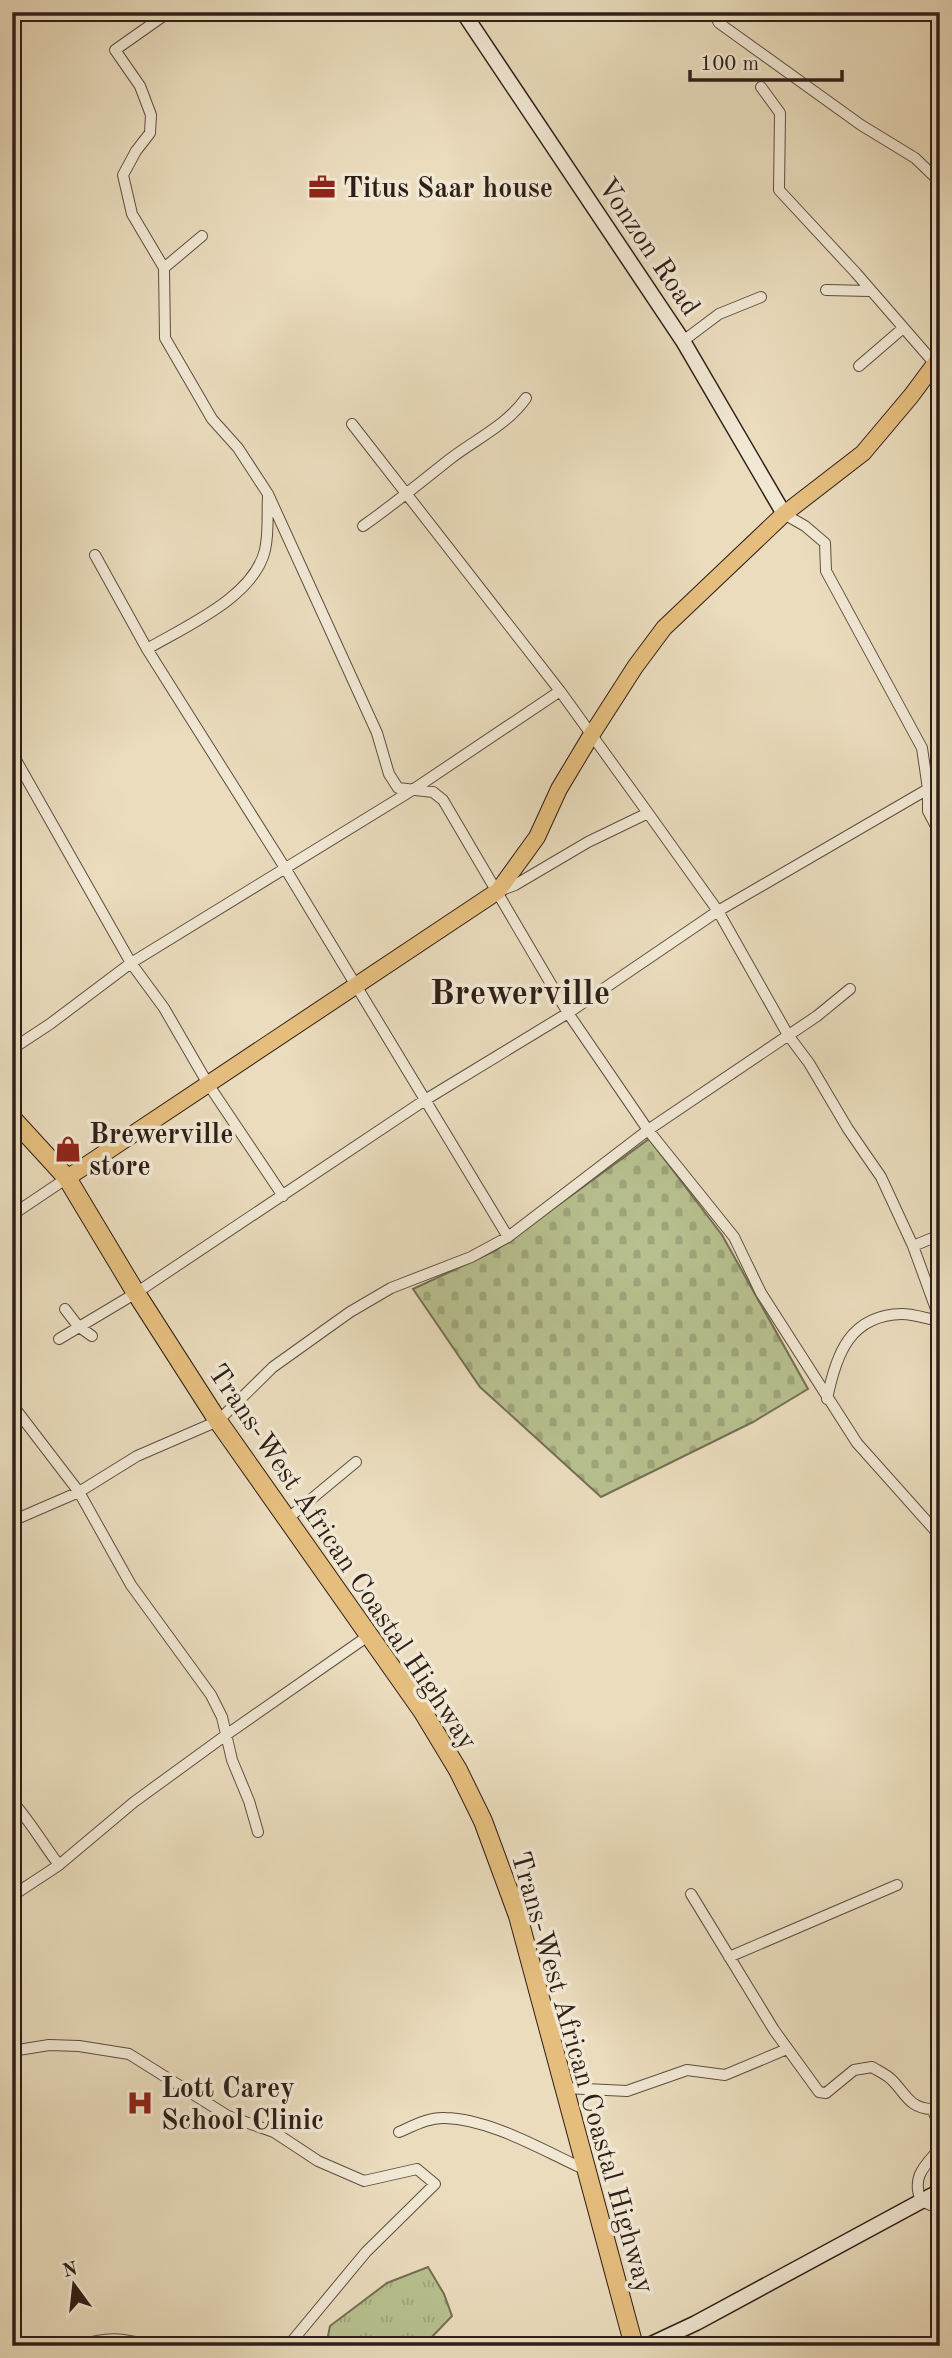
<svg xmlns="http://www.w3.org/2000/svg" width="952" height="2358" font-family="'Old Standard TT',serif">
  <defs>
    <pattern id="grass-tufts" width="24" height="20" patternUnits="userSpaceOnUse" patternTransform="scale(1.75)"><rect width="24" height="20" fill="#b8c08f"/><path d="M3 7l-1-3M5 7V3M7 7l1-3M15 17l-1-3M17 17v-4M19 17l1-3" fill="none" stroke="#9ea57b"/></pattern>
    <pattern id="cemetery-stones" width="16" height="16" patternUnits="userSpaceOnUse" patternTransform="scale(1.75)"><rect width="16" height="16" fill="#b8c08f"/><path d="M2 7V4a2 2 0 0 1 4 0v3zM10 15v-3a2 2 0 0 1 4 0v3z" fill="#9ea57b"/></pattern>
  </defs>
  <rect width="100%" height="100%" fill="#eadcbd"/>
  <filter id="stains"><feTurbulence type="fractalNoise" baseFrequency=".00286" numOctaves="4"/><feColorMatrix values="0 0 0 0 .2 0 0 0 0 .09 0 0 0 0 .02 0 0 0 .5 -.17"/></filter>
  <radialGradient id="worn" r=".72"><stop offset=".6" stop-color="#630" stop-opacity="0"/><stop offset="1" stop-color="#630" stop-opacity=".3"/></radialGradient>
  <path fill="url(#grass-tufts)" stroke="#747054" stroke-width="2" d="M428 2267 444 2294 452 2316 427 2342 412 2346H326L330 2326 387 2283Z"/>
  <path fill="url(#cemetery-stones)" stroke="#747054" stroke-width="2" d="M649 1139 722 1235 808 1389 753 1422 601 1497 480 1387 413 1289 495 1251Z"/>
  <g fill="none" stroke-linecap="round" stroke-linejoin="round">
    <g stroke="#5e4e41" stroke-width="12">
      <path id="street" d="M169 12 115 50 140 86 151 115 150 133 136 151 123 175 132 214 164 268 165 338 212 419 238 448 268 494 377 733 389 774 398 788 433 792 443 800 568 1013 648 1130 734 1237 761 1293 857 1443 940 1536
        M713 12 719 23 861 125 915 158 940 182
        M761 87 780 113 779 190 856 273 935 364
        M164 268 202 236
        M826 290 870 291
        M683 341 719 314 761 297
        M859 366 902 329
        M352 424 560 691
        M784 514 805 526 825 543 826 571 922 748 928 789 940 783
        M363 526C393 505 421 482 450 459 476 439 507 425 526 398
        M95 555 147 649 285 868 508 1237
        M147 649C186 626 254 597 265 550 269 533 267 513 268 496
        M12 753 131 963 164 1008 208 1084 283 1196
        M928 789V811L940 834
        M499 891 515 885 588 842 648 813 718 911 788 1035 809 1063 848 1129 881 1177 913 1246 940 1320
        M12 1049 50 1024 131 963 411 791 560 691 648 813
        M12 1215 67 1178
        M913 1246 940 1235
        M65 1309 78 1326 92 1336
        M59 1339 136 1293 425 1100 568 1013 718 911 928 789
        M827 1399C836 1354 850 1315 902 1314 914 1314 928 1319 940 1321
        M12 1412 17 1411 79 1492 131 1585 211 1695 222 1717 232 1760 249 1801 258 1832
        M286 1520 356 1462
        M12 1521 79 1492 137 1456 218 1421 273 1367 350 1312 391 1288 471 1257 508 1237 648 1130 817 1016 850 989
        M12 1801C30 1821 43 1844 59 1865
        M691 1894 774 2030 819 2092 826 2093 854 2070 872 2067C878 2071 886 2074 892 2080 906 2094 909 2108 932 2109L940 2126
        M12 1896 59 1865 134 1802 226 1735 368 1636
        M729 1957 897 1885
        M12 2051 49 2045 79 2046 129 2054 228 2116 274 2132 318 2161 364 2181 417 2169 435 2184 366 2252 288 2346
        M565 2088 627 2091 687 2070 725 2075 787 2049
        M399 2132C413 2126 429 2117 445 2118 491 2119 544 2151 586 2170
        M940 2148C925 2166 911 2176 921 2201L940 2209
        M78 2346C108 2336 122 2338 153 2346"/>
    </g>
    <g stroke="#2f1f18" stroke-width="17">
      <path id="secondary" d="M463 12 683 341 784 514
        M647 2346 696 2323 940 2191"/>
    </g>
    <g stroke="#2f1f18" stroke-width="18">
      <path id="primary" d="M67 1178 498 891 537 837 559 789 592 734 635 667 664 628 784 514 863 453 911 396 940 357"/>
    </g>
    <g stroke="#2f1f18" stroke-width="20">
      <path id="highway" d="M12 1118 67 1178 136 1293 218 1421 423 1712 458 1770 483 1821 518 1916 634 2346"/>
    </g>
    <use href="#street" stroke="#f1e8d4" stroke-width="10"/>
    <use href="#secondary" stroke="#f1e8d4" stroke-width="14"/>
    <use href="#primary" stroke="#e5be7e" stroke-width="16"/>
    <use href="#highway" stroke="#e5be7e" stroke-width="18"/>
  </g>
  <defs>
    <g id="office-bare" transform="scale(2.1)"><path d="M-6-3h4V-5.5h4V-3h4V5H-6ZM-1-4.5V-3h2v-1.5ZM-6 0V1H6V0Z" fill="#8f2418" stroke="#f1e8d4" stroke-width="2.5" paint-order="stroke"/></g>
    <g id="shop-bare" transform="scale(2.1)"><path d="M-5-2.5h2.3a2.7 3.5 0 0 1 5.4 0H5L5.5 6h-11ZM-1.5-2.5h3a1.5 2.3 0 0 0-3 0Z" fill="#8f2418" stroke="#f1e8d4" stroke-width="2.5" paint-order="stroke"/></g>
    <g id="hospital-bare" transform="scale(2.1)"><path d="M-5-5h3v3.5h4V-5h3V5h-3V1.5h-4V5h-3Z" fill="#8f2418" stroke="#f1e8d4" stroke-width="2.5" paint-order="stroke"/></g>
  </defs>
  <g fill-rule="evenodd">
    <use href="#office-bare" x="322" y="187"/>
    <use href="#shop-bare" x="68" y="1149"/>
    <use href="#hospital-bare" x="140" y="2103"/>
  </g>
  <g text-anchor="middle" stroke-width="7" stroke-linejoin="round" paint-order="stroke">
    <g font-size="28" font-weight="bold" fill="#2f1f18" stroke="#f1e8d4" text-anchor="start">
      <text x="343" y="197">Titus Saar house</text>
      <text x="89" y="1143">Brewerville<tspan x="89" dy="32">store</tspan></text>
      <text x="161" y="2097">Lott Carey<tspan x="161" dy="32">School Clinic</tspan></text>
    </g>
    <g font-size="28" fill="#2f1f18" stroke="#f1e8d4">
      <text transform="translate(650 246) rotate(56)" y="10">Vonzon Road</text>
      <text transform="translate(344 1556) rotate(56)" y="10">Trans-West African Coastal Highway</text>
      <text transform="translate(584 2072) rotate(74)" y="10">Trans-West African Coastal Highway</text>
    </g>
    <g font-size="35" font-weight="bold" fill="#2f1f18" stroke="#f1e8d4">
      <text x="520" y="1004">Brewerville</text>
    </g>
  </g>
  <rect width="952" height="2358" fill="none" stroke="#eadcbd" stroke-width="42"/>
  <rect x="14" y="14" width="924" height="2330" fill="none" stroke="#2f1f18" stroke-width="3.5"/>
  <rect x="21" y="21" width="910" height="2316" fill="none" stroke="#2f1f18" stroke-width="2"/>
  <g transform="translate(74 2285) rotate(345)" stroke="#f1e8d4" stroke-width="5" paint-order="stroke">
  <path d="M0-5L12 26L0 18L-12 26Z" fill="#2f1f18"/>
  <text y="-10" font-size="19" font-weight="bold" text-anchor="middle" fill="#2f1f18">N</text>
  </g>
  <path d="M690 70v10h152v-10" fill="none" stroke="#2f1f18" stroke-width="3.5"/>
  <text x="700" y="70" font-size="21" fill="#2f1f18" stroke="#f1e8d4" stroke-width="5" paint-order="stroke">100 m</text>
  <rect width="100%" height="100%" filter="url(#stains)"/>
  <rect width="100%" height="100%" fill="url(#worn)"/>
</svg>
